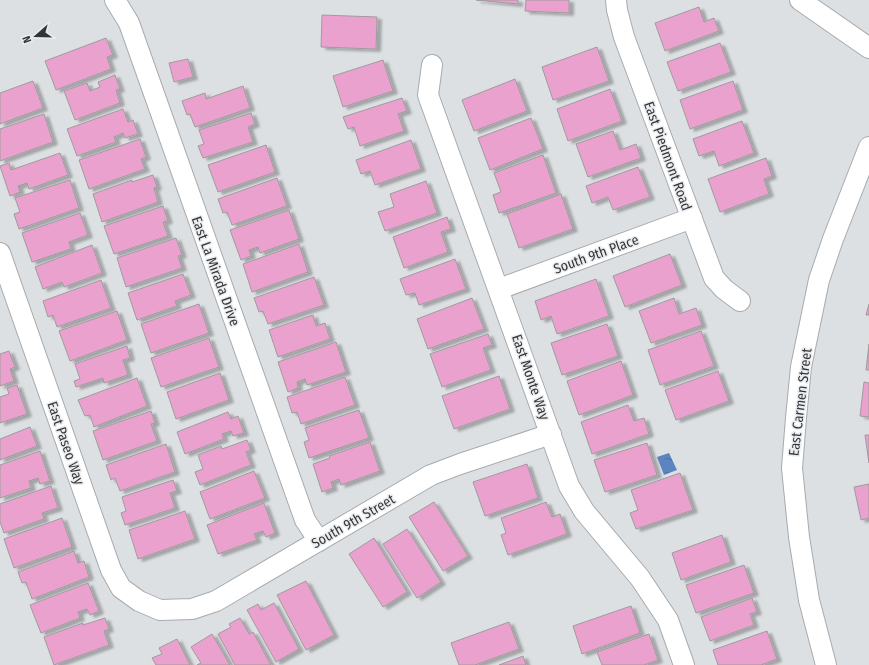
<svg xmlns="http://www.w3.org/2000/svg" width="869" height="665" font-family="'Fira Sans Condensed',sans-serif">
  <defs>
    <pattern id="water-ripples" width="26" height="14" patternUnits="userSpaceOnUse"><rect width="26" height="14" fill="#5a85c0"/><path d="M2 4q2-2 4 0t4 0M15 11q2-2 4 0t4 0" fill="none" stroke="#4b6e9d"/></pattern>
    <filter id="shadow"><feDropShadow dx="4.5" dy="2.5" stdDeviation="1" flood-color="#0004"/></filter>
  </defs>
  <rect width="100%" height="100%" fill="#dde0e3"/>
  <path fill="url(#water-ripples)" d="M669 453 677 470 664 475 657 457Z"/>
  <path fill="#eaa1ce" stroke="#9f9b9d" filter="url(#shadow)" d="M476 0H518V4Z
    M526 0H569V13L525 11Z
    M699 7 704 22 714 18 719 31 665 51 655 23Z
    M322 15 377 17 376 49 321 47Z
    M106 38 113 55 107 57 111 69 56 90 45 61Z
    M720 43 731 72 678 91 667 62Z
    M597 47 609 81 553 100 542 67Z
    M188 59 193 77 174 82 169 63Z
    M383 60 393 91 343 107 333 76Z
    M115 75 120 89 116 90 120 103 75 120 64 91 87 83 90 91 100 87 98 82Z
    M515 79 527 111 474 131 462 100Z
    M33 81 43 108 0 124V93Z
    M733 81 743 110 690 129 680 100Z
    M243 86 250 108 195 127 190 114 187 115 182 101 205 93 206 99Z
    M610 89 622 121 568 141 557 109Z
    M402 98 407 111 398 114 404 131 360 146 354 127 348 129 343 117Z
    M123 109 128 122 133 120 138 134 125 138 123 133 114 137 116 142 77 156 67 129Z
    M251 113 255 124 248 127 253 142 203 158 198 146 204 144 199 130Z
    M44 114 53 142 0 161V129Z
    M531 118 543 149 490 170 478 138Z
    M742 121 754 153 719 166 714 151 699 156 693 139Z
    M613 131 620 150 636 144 641 158 588 177 576 144Z
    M140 139 146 157 141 159 145 169 89 189 79 160Z
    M411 140 421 169 375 185 370 171 361 174 356 160Z
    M266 145 275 172 218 192 208 165Z
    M60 153 68 175 29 189 27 183 18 186 20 192 10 196 0 166 9 163 11 170Z
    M543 155 556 193 499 213 493 195 501 192 494 173Z
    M766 158 772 176 764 179 769 194 720 212 708 179Z
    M638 167 650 197 613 210 608 197 592 203 586 186Z
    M153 175 157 187 154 188 158 202 102 222 93 194 132 180V182Z
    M277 178 287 206 232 225 227 212 223 213 218 199Z
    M70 180 79 208 19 229 14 214 20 212 15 198Z
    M426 181 437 213 385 231 378 212 394 207 390 194Z
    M561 194 573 229 519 248 507 214Z
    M163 206 168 221 163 222 168 236 114 254 104 226Z
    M289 210 299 239 260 253 258 247 249 250 251 256 241 260 230 230Z
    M80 213 88 235 69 242 71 249 32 262 22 233Z
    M447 217 451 229 441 232 448 252 404 268 393 237Z
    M176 238 182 255 178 256 182 268 126 287 117 258Z
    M299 244 308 272 252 292 243 264Z
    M92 245 102 273 64 287 62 282 43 289 35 267Z
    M670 254 682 285 625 307 613 276Z
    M455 259 466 289 419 305 415 293 406 295 400 279Z
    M183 274 191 295 175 301 177 306 137 320 128 293Z
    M314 277 324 305 268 324 263 311 259 312 254 298Z
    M596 279 609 316 557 334 551 316 541 320 535 301Z
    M101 280 111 308 57 327 53 315 48 317 43 301Z
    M472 298 484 329 428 349 417 319Z
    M674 298 679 314 696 308 702 325 651 343 639 311Z
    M199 304 209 333 151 353 141 324Z
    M869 304V315H866Z
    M117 311 127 340 70 361 59 331Z
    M313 315 316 326 325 323 330 339 278 357 269 330Z
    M607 324 618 356 562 375 551 343Z
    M701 331 714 366 660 385 648 350Z
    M488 334 492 345 483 348 491 370 442 387 430 354Z
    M209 338 219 367 161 387 151 358Z
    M336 342 346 372 307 385 305 379 297 382 298 388 288 392 278 362Z
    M869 344V370H866Z
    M127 346 130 358 123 360 128 375 104 383 103 378 76 387 74 381 80 379 75 364Z
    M9 351 15 367 10 369 14 381 0 386V354Z
    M621 361 633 395 579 415 567 381Z
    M718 371 729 401 676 420 665 390Z
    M220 373 229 400 176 419 167 392Z
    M499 376 510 409 454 429 442 396Z
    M345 377 355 405 301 424 297 412 292 413 287 397Z
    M137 378 147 406 94 427 90 415 85 416 78 400Z
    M864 382 869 383V417L860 416Z
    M17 385 27 414 0 423V397L9 394 7 388Z
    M628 405 634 421 644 418 649 434 592 454 581 422Z
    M359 410 369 438 309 458 304 442 309 440 305 428Z
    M151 411 155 423 151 424 157 441 103 460 93 431Z
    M228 412 231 419 238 416 244 433 233 436 231 431 222 434 224 439 185 454 177 432Z
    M30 427 37 446 0 460V439Z
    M865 435H869V463Z
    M247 440 251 450 246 452 251 465 200 485 195 472 203 469 198 455 221 446 222 449Z
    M370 442 380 471 341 485 339 479 331 482 333 488 322 492 313 464 330 458 329 456Z
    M647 443 657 475 605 492 594 460Z
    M166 444 175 472 120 491 115 478 111 480 106 465Z
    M40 451 50 481 40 484 38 478 29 481 31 488 0 498V465Z
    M527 464 538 498 485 516 473 482Z
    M254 471 265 498 210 519 200 492Z
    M680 473 693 510 636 529 630 513 638 510 631 490Z
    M173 480 177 491 170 493 175 508 125 525 121 513 126 511 122 497Z
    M869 484V518L861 520 854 487Z
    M51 486 58 508 42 513 44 519 4 533 0 522V504Z
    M434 502 468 556 443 571 409 517Z
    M546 502 552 517 560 514 567 534 508 555 501 535 506 533 501 518Z
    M264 503 275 533 266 537 263 531 254 534 257 540 218 554 207 525Z
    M185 511 195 539 138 559 129 530Z
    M62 518 72 547 14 568 4 539Z
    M407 529 441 582 417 598 383 544Z
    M722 535 731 562 681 580 672 553Z
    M374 538 407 592 383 607 349 554Z
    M74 551 78 563 84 561 89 577 32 599 26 582 22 583 18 572Z
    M744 565 754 593 696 613 686 585Z
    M306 581 334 635 306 650 277 595Z
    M88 583 99 611 90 615 87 609 78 612 80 618 41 633 30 605Z
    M752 598 757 612 750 614 754 625 710 641 701 617Z
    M274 603 299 649 276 662 247 610 258 604 261 610Z
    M631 606 640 633 582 654 573 626Z
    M105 618 109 629 104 631 109 645 54 665 44 637 83 623V625Z
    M240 618 249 634 253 632 271 665H235L218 634 231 627 229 624Z
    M509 622 519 649 475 665H459L451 643Z
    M767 631 777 659 761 665H718L713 650Z
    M212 634 230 665H197L201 663 191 647Z
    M649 634 658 660 644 665H602L597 652Z
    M177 639 190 665H156L152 658 162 654 159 648Z
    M523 656 526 665H499Z"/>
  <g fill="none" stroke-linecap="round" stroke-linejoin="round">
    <g stroke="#a8abae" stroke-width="22">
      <path id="minor" d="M115 0 129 23 305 520 319 541
        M616 0 617 10 624 37 714 278 724 289 740 301
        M800 0 869 48
        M432 65 428 95 569 486 584 511 640 578 668 620 684 665
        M0 253 111 570 121 588 139 601 160 610 192 609 216 601 431 475 460 464 551 434
        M499 289 692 218
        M826 665 809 600 799 537 792 468 796 418 801 367 819 280 833 239 869 147"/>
    </g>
    <use href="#minor" stroke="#fff" stroke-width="20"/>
  </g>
  <g text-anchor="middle" stroke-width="3" stroke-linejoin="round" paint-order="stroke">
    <g font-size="14" fill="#343537" stroke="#eaedf0">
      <text transform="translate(668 156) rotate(70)" y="5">East Piedmont Road</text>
      <text transform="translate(596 254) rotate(-20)" y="5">South 9th Place</text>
      <text transform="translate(216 271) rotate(70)" y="5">East La Mirada Drive</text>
      <text transform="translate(531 377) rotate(71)" y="5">East Monte Way</text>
      <text transform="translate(800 402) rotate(-83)" y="5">East Carmen Street</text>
      <text transform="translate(66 443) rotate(71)" y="5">East Paseo Way</text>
      <text transform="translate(353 521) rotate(-30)" y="5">South 9th Street</text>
    </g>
  </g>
  <g transform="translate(36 36) rotate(250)" stroke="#eaedf0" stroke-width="3" paint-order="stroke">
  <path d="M0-3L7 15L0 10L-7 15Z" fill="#343537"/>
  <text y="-6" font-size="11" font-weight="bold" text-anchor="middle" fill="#343537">N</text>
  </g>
</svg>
